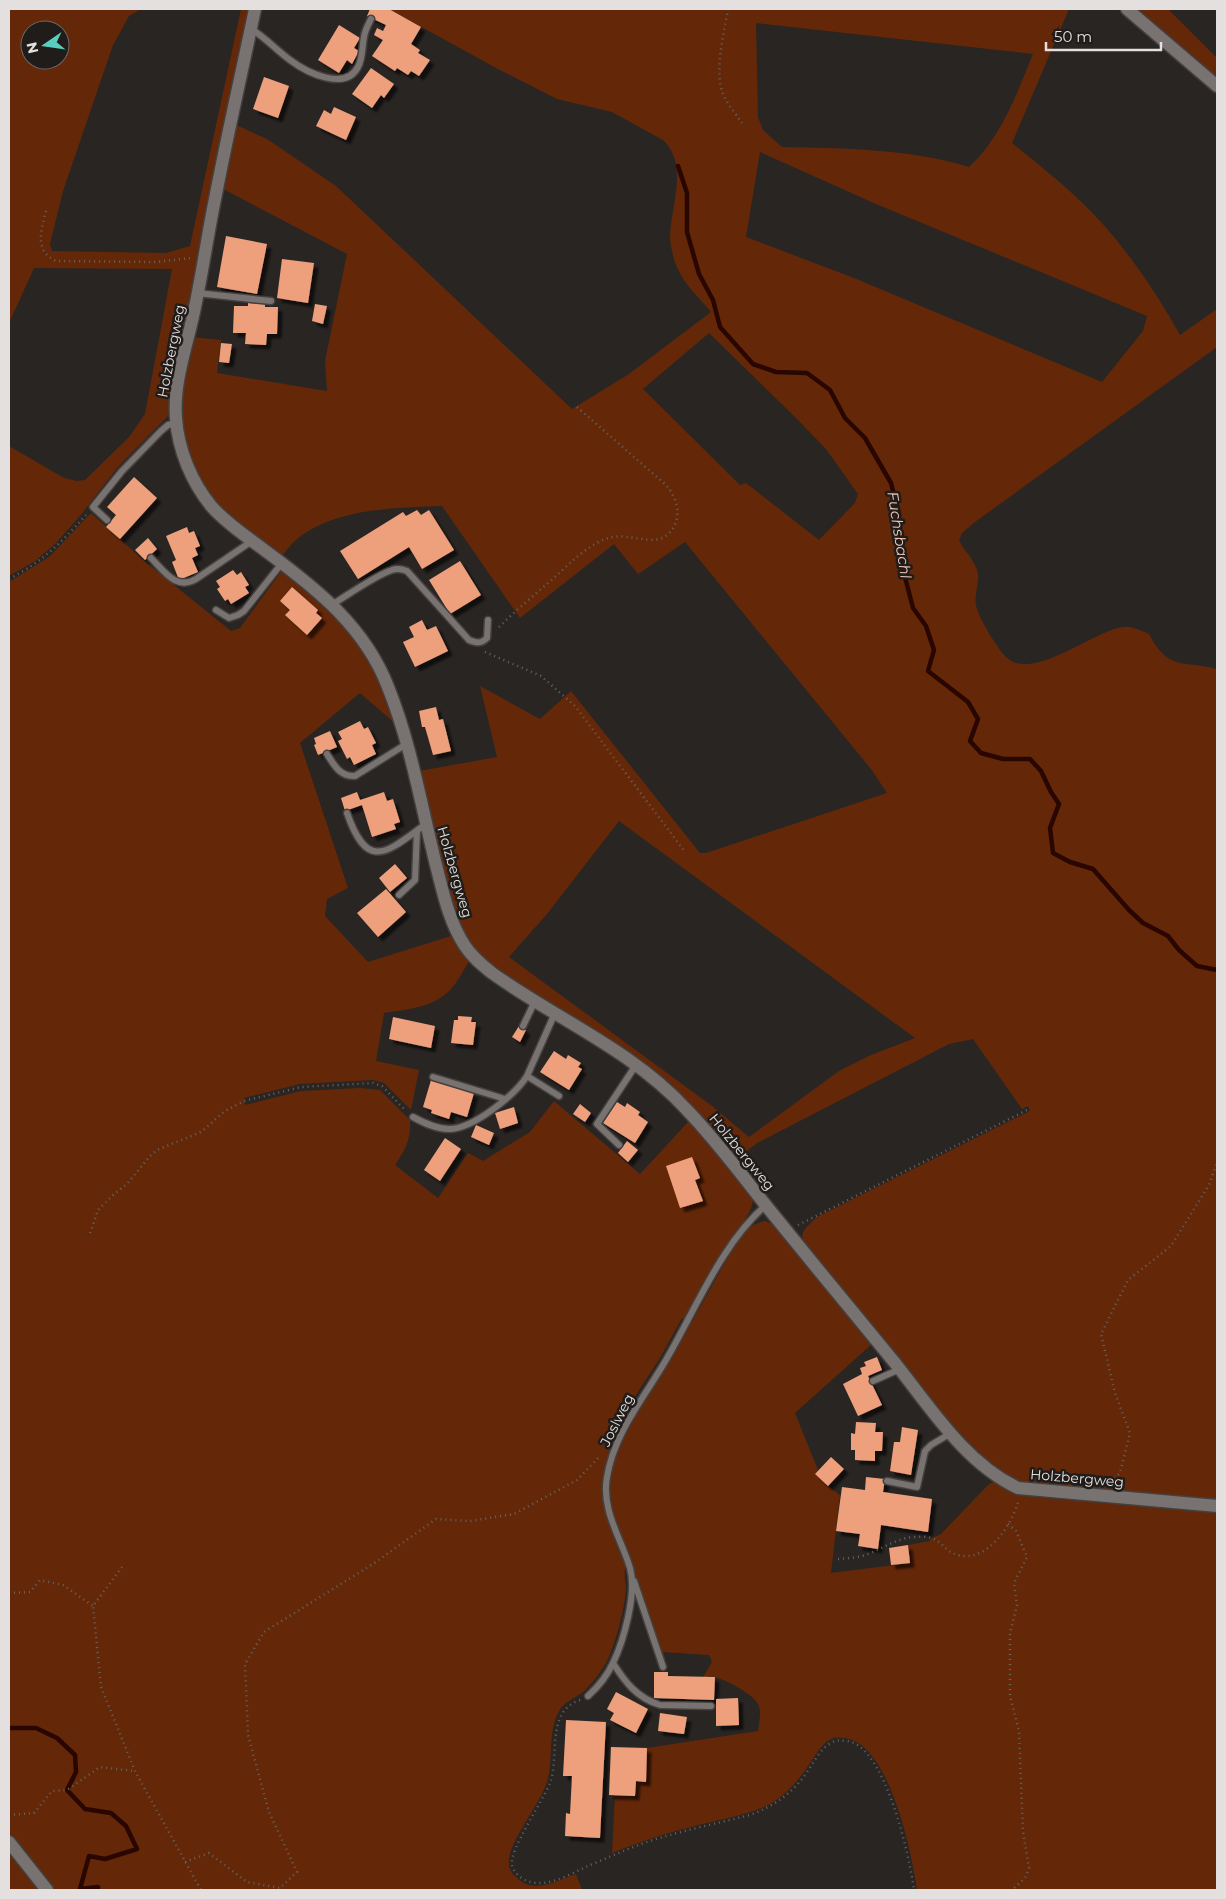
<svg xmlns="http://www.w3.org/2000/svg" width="1226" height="1899" font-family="Montserrat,sans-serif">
  <defs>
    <filter id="shadow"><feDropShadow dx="4.5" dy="4.5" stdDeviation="1" flood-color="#0009"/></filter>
  </defs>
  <rect width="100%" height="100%" fill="#292523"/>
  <path fill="#642808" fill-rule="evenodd" d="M9 9H141L129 16 113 45 63 191 50 244 52 251 166 253 190 246 241 9H250L169 415 118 467 80 516 55 544 35 561 9 576V446L64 478 77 481 85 480 129 437 145 414 172 269 34 268 9 323ZM30 30H60V60H30Z
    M389 9H1069L1012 143C1043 168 1075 193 1101 222 1130 254 1159 297 1180 335L1217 309V347L975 522 962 533 959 541C965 551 976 562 978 574 979 584 974 595 976 605 978 617 997 648 1006 657 1031 683 1095 630 1123 627 1132 626 1141 631 1149 634 1169 672 1183 660 1217 669V1501L1037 1486 1008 1478 996 1470 969 1445 804 1243C798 1232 809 1225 817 1217L1030 1111 1028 1106 1022 1109 973 1039 949 1044 757 1143 742 1155 739 1161 689 1103 507 978 484 960 469 942 459 923 447 887 419 771 497 757 480 686 540 719 571 691 700 853H706L887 793 871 769 685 542 638 574 614 544 520 618 442 506C395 508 335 508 297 539 291 544 286 551 281 557L236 523 207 493 185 448 180 402 192 337 221 340 217 373 327 391 325 361 347 254 223 189 236 125 267 139 336 186 572 409 629 374 711 312C697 295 681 282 674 259 672 252 670 243 670 236 671 206 689 164 663 140L612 112 557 99 496 68ZM756 23 1033 54C1016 95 1002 136 969 167 912 149 841 148 782 147L763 130 758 117ZM760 152 876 204 1147 316 1143 331 1102 382 854 278 746 237ZM709 333 796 418 826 449 858 494 855 503 819 540 746 483 740 485 643 389ZM619 821 915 1038 871 1055 839 1071 749 1137 712 1106 509 957 547 914Z
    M1133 9H1168L1217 58V80Z
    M91 513 143 560 231 631 240 628 283 569 331 609 371 662 397 725 360 693 300 743 348 888 327 899 325 916 368 962 454 935 470 960C464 969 458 982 450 990 432 1008 408 1009 384 1013L376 1061 419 1070 411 1110 384 1083 373 1080 300 1084 244 1098 245 1105 301 1091 360 1088 380 1090 410 1120C411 1139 406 1149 395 1165L438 1198 468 1153 483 1161 530 1132 554 1101 640 1174 690 1120 718 1151 753 1199C752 1215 739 1226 731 1239 714 1264 700 1293 685 1320L682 1318 660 1358 623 1415 609 1448 611 1452C608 1461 604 1470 603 1479 599 1510 615 1538 626 1566 623 1574 626 1581 626 1589 624 1612 617 1638 608 1659 602 1671 593 1683 583 1692 575 1698 564 1702 559 1711 547 1733 554 1759 547 1782 539 1806 511 1838 509 1860 508 1867 511 1873 516 1877 533 1895 556 1881 576 1874L582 1890H9V582L49 557Z
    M765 1221 775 1225 872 1344 795 1413 818 1470 815 1474 828 1486 840 1495 831 1573 910 1563 908 1545 930 1541V1539L941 1534 987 1486 993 1482 1004 1488 1035 1497 1217 1512V1890H917C912 1854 889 1741 844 1738 838 1737 834 1737 829 1740 819 1747 813 1759 806 1769 795 1785 781 1799 764 1807 742 1816 717 1820 695 1826 666 1833 639 1842 612 1853L615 1795 635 1796 636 1781H646L647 1748 758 1731C759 1723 762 1711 758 1704 753 1694 726 1680 715 1677 712 1676 707 1677 703 1677L712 1662 709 1655 661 1652 635 1576 634 1568C624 1540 607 1512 610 1481 614 1438 647 1399 669 1363 692 1323 713 1283 736 1243 743 1233 752 1223 765 1221Z"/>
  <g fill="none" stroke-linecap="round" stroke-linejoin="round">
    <path stroke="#290600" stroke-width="4.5" d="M678 166 687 193V232L699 274 713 300 720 327 753 364 776 372 807 373 830 390 845 418 865 438 891 483 899 514 900 558 913 608 926 626 934 650 928 671 968 702 978 719 970 741 981 753 1003 759H1030L1041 771 1051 792 1059 804 1050 828 1053 853 1070 862 1093 869 1129 910 1143 923 1168 936 1179 950 1197 966 1217 970
      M9 1728H36L57 1738 75 1755 76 1772 67 1790 85 1809 111 1813 126 1826 137 1849 105 1859 89 1856 80 1889 98 1887V1890"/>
  </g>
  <path fill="#eea07d" filter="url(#shadow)" d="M370 9H389L421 27 411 44 420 50 418 53 430 60 419 76 411 71 408 75 397 68 395 71 372 56 383 40 374 35 377 28 383 31 386 25 367 16Z
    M339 25 360 38 354 48 359 51 352 64 347 60 339 73 318 60Z
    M371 68 394 84 384 98 381 95 372 108 352 94Z
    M264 77 289 86 278 118 253 109Z
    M334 107 356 117 346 140 316 126 324 110 331 114Z
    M226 236 267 244 257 294 217 287Z
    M282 259 314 263 308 303 277 298Z
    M248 303 265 304V307H278L277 334H267L266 345 245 344 246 333H233L234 306H248Z
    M315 304 327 306 323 324 312 321Z
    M221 343 232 344 229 363 219 362Z
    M134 477 157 498 120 539 106 527 116 515 107 507Z
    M417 510 421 515 429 510 454 550 422 569 409 547 358 579 340 551 403 512 406 516Z
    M187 527 189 533 194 531 200 546 195 548 198 555 192 558 198 572 179 580 172 562 176 560 166 536Z
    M148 538 157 549 145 560 135 550Z
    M460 561 481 595 450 614 429 580Z
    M233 570 237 575 241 572 249 585 245 587 249 593 231 604 228 599 225 601 217 589 220 587 216 581Z
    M292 587 318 610 316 613 322 618 307 635 285 615 290 610 280 601Z
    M422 620 427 630 436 626 448 651 415 667 403 642 414 637 409 627Z
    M436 707 439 720 443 719 451 751 433 755 425 727H422L419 711Z
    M360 721 364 729 368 727 376 743 372 745 376 754 354 765 350 757 347 759 338 741 342 739 338 732Z
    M330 731 337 747 318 755 314 745 316 744 314 738Z
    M357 792 360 800 384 792 387 801 393 799 400 822 394 824 396 829 372 837 362 805 345 811 341 798Z
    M395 864 407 878 390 892 379 878Z
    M386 889 406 912 378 937 357 913Z
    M458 1016 472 1017 471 1022H476L473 1045 451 1043 454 1020H458Z
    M393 1017 435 1026 431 1048 389 1039Z
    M519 1026 526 1030 520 1042 512 1037Z
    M554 1051 566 1059 568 1055 581 1063 578 1067 582 1069 569 1090 540 1072Z
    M431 1080 474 1093 467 1117 451 1112 449 1119 431 1113 432 1110 423 1107Z
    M617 1102 625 1107 627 1103 640 1112 638 1115 648 1122 635 1143 603 1123Z
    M580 1104 591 1113 585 1122 573 1114Z
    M514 1107 518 1123 500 1129 495 1113Z
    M476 1125 494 1133 489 1145 471 1137Z
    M445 1138 461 1149 440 1181 424 1170Z
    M627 1141 638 1150 628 1162 618 1153Z
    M692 1157 700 1178 695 1180 703 1201 680 1208 666 1166Z
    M877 1357 882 1370 868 1376 882 1405 858 1416 843 1384 862 1374 860 1368 866 1366 864 1362Z
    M856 1422 876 1423 875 1432H883L882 1451H875V1461L855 1460V1450H851V1433L855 1434Z
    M902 1427 918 1430 911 1475 890 1471 894 1442H900Z
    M831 1457 844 1469 828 1486 815 1474Z
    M866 1477 885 1479 883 1492 932 1499 928 1532 881 1525 878 1549 858 1546 860 1534 836 1531 842 1487 865 1490Z
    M908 1545 910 1563 891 1565 889 1548Z
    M654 1672H668V1676L715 1677 714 1700 654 1698Z
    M616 1692 648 1709 636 1733 610 1720 614 1713 607 1709Z
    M738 1698 739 1725 716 1726V1699Z
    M660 1713 687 1717 684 1734 658 1731Z
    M566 1720 606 1722 600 1838 565 1836 566 1813 570 1814 572 1776H563Z
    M611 1747 647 1748 646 1782 636 1781 635 1796 609 1795Z"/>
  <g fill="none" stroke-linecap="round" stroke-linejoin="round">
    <g stroke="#44403f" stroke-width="9">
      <path id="lane" d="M251 29C265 37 276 50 290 60 306 72 345 92 358 67 363 58 362 46 364 37 365 30 368 25 371 19
        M197 293 271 301
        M107 520 93 507 122 471 161 431 168 425 176 423
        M151 558C164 571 176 591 196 579L252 541
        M333 604C348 595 376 575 392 570 397 568 402 569 407 571L469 640C476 643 481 644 487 638L488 620
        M216 610 229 618 238 615 244 611 282 563
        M327 754C334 765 340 777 355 776L408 743
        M347 813C368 873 387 852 426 824
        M399 895 415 880 417 831
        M555 1013 527 1076 559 1096
        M523 1026 535 1001
        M433 1077 505 1099
        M413 1117C424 1123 436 1129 449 1129 473 1129 515 1095 527 1076
        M619 1145 597 1124 636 1065
        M873 1381 900 1369
        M887 1481 917 1487 925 1451 931 1445 951 1433
        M634 1581 663 1667
        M613 1663C625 1682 637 1698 660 1705L711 1706
        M588 1696C598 1687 607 1676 613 1663 624 1640 637 1593 630 1568 621 1538 601 1510 607 1477 614 1433 644 1398 666 1360 696 1309 721 1244 766 1205"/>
    </g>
    <g stroke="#44403f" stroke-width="15">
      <path id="street" d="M255 9C242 71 228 132 216 194 208 232 203 269 195 307 188 343 173 381 176 418 178 450 192 483 212 507 228 525 249 538 267 552 317 589 365 627 388 687 411 744 421 805 436 865 443 892 449 922 465 946 472 957 482 965 492 973 556 1019 632 1050 686 1109 716 1140 741 1174 768 1208 810 1260 852 1311 895 1363 930 1407 965 1463 1018 1488L1217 1506
        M1127 9 1217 86
        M9 1842 47 1890"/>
    </g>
    <path stroke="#676361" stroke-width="2.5" stroke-dasharray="1 4" stroke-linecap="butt" d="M728 9C724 33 714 71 723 94 728 105 736 114 742 123
      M46 211C41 230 34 251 56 261L156 262 191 258
      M9 579C43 561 60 544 86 515
      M499 627C517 609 537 593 556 576 571 562 588 545 608 538 628 532 653 547 667 535 683 521 679 500 666 485L577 407
      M485 652 541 676 575 706 685 852
      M798 1225 1029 1109
      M90 1233 98 1210 112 1196 127 1184 150 1156 157 1150 201 1132 225 1111 244 1101 301 1087 373 1083 382 1086 405 1110
      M1111 1482 1120 1473 1130 1433 1115 1393 1101 1334 1128 1280 1171 1246 1209 1185 1217 1162
      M1008 1524 1016 1531 1027 1557 1014 1583 1017 1605 1010 1633V1696L1019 1731 1023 1832 1029 1868 1025 1878 1012 1890
      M838 1559C848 1558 859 1558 868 1554 884 1548 897 1538 914 1537 944 1534 939 1550 958 1555 987 1563 1012 1525 1018 1502
      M122 1567 93 1606 101 1687 135 1771 201 1890
      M9 1593 30 1592 40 1580 63 1585 93 1606
      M580 1700C545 1712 560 1756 550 1783 543 1801 509 1850 512 1865 515 1878 530 1884 542 1883 558 1882 574 1872 588 1866 607 1858 625 1850 644 1843 679 1831 715 1824 750 1815 774 1806 793 1793 807 1772 814 1762 820 1749 831 1743 836 1740 840 1740 846 1741 885 1743 910 1859 914 1890
      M9 1815 34 1813 52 1791 67 1790 100 1767 134 1771
      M185 1862 209 1853 247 1882 280 1888 297 1872 269 1812 248 1735 245 1664 264 1632 373 1564 436 1519 470 1521 514 1514 577 1480 600 1456"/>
    <use href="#lane" stroke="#787371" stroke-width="6"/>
    <use href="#street" stroke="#787371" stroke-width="12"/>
  </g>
  <g text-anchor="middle" stroke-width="5" stroke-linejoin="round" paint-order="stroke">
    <g font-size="14" fill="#e3e0df" stroke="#201c1a">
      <text transform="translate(171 351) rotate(-79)" y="5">Holzbergweg</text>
      <text transform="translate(455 872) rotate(74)" y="5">Holzbergweg</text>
      <text transform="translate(742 1152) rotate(51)" y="5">Holzbergweg</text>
      <text transform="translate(617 1420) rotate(-63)" y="5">Joslweg</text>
      <text transform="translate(1077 1478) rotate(5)" y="5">Holzbergweg</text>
    </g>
    <g font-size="15" font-style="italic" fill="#f1c7b5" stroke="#201c1a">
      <text transform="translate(899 535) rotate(81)" y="5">Fuchsbachl</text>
    </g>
  </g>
  <rect width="1226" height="1899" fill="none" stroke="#e3e0df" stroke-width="20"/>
  <g transform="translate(45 45) rotate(257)"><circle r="24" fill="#201c1a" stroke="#6e6a69"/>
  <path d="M0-4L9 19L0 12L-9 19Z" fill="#59cebe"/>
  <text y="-8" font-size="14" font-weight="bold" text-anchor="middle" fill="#e3e0df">N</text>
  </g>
  <path d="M1046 42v8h115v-8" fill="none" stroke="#e3e0df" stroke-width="2.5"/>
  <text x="1054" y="42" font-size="15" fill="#e3e0df" stroke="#201c1a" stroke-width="4" paint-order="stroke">50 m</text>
</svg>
